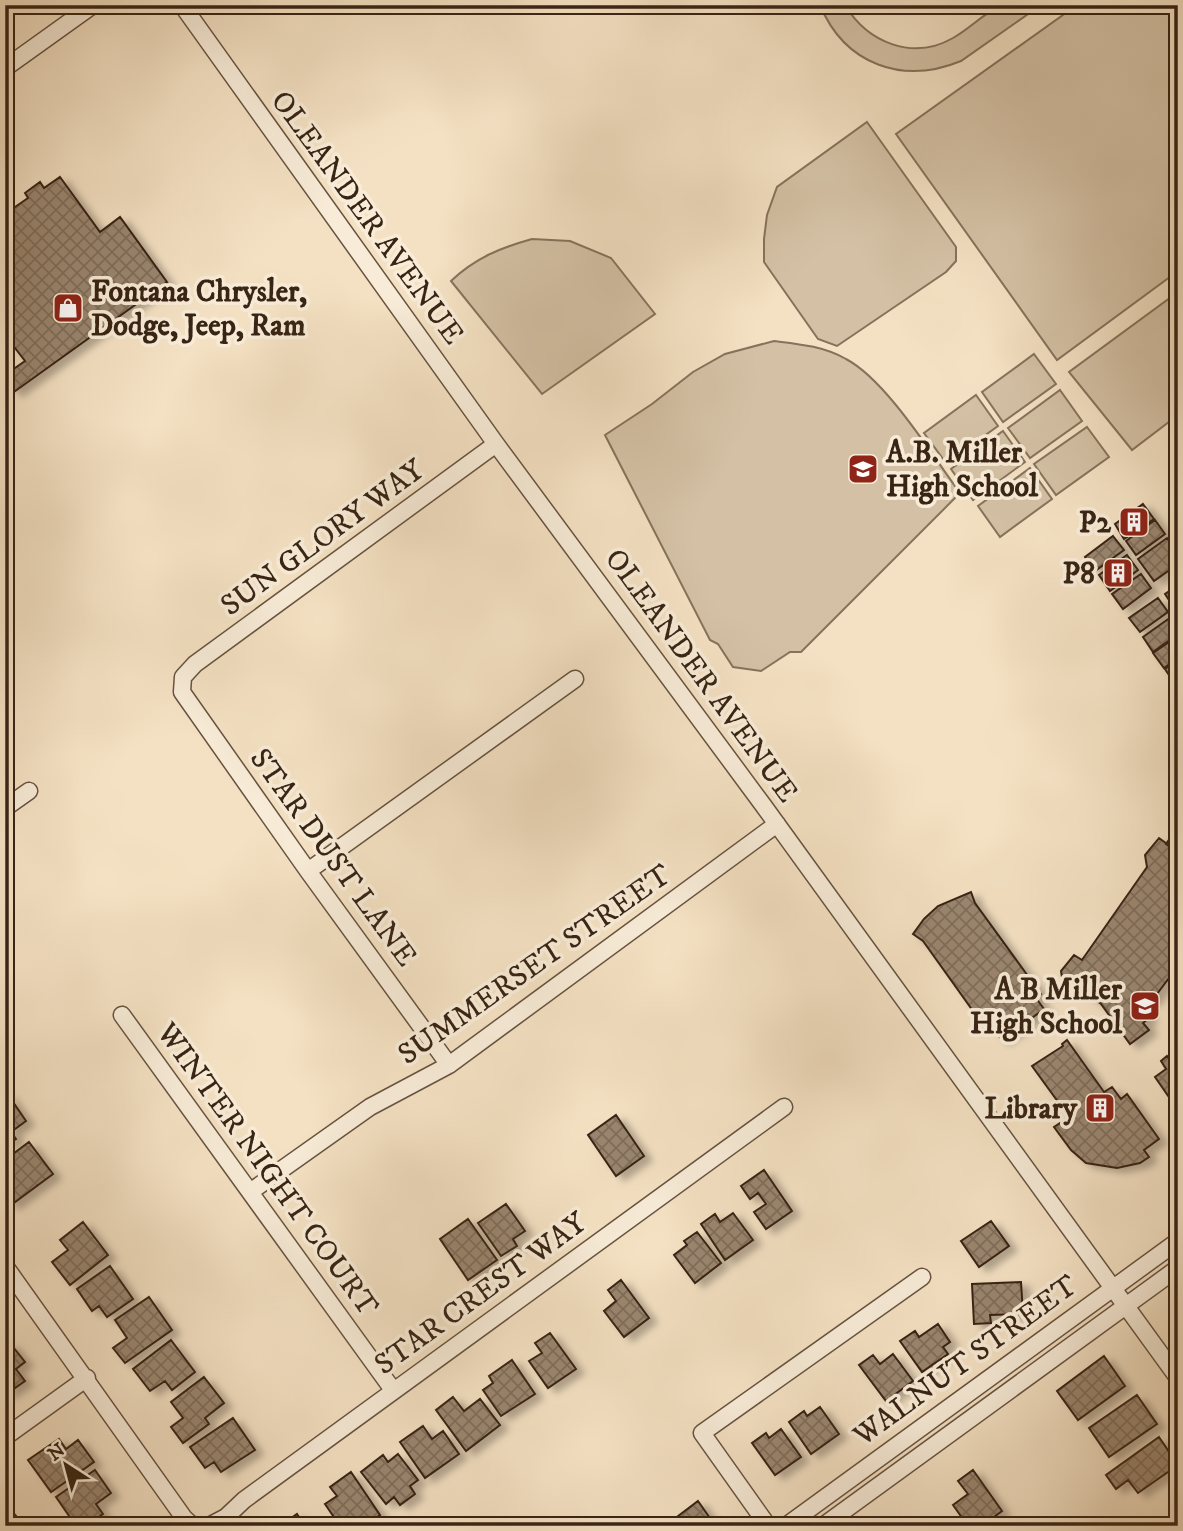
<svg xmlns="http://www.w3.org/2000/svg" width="1183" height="1531" font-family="'IM FELL DW Pica',serif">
  <defs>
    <pattern id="building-cross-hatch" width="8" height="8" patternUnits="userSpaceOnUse" patternTransform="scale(1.75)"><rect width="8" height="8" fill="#9a866f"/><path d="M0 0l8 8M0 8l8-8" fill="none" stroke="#7f6d5a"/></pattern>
    <filter id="shadow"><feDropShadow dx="8" dy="4.5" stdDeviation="3.5" flood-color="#0004"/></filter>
  </defs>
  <rect width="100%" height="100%" fill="#f4e1c3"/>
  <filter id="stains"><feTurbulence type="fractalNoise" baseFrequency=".00286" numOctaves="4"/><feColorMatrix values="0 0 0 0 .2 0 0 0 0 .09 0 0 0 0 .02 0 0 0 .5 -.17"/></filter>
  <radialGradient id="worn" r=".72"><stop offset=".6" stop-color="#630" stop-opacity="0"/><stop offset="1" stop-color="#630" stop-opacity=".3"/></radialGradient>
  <path fill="#d4c1a5" stroke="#86725c" stroke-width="2" d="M820 5H845C868 43 913 61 953 38 969 29 982 15 998 7 1009 1 1029 5 1041 5L961 61C903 85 845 65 820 5Z
    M1077 5H1178V271L1057 360 896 134Z
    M867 122 956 247V261L946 272 837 346 818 339 764 262V239L767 215 777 187Z
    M532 239 570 241 611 258 655 314 542 394 451 281C475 258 500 248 532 239Z
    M1178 292V415L1132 450 1069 372Z
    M774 341C799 344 823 346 846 359 886 380 932 455 960 493L801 652H790L761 671 733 667 718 644 710 640 605 435 652 404 693 372 725 354Z
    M1034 354 1056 384 1003 422 982 392Z
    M1060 390 1082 421 1030 458 1008 428Z
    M976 395 998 426 946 463 924 433Z
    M1087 427 1109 457 1056 495 1034 464Z
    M1003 431 1025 462 973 500 951 469Z
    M1030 468 1052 499 1000 537 978 506Z"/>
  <path fill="url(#building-cross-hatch)" stroke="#382414" stroke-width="2" filter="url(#shadow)" d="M60 177 100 232 120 217 167 282 14 392 5 381V375L25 361 5 335V214L28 198 25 193 40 182 44 188Z
    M1143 504 1154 519 1124 539 1115 524Z
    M1155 520 1165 534 1136 555 1126 541Z
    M1113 536 1124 550 1095 571 1085 557Z
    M1167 538 1178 552V564L1154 581 1138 559Z
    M1127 555 1138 570 1110 591 1099 575Z
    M1141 574 1151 588 1123 609 1112 594Z
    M1178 585V607L1175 609 1165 594Z
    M1158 598 1168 612 1140 632 1129 618Z
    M1171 617 1178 626V634L1153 652 1143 637Z
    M1178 636V658L1164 668 1153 653Z
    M1178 660V682L1175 684 1165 669Z
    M1178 827V852L1166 844Z
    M1159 838 1178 852V966L1151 1002 1139 994 1136 998 1149 1018 1143 1023 1149 1030 1130 1044 1101 1004 1076 986 1073 991 1063 984 1061 971 1074 955 1082 960 1147 867 1145 855Z
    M971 892 975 903 1041 994 1036 998 1044 1009 1002 1040 988 1021 983 1025 923 941 913 934 924 919 938 906Z
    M1067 1040 1104 1092 1112 1087 1121 1099 1127 1094 1159 1139 1144 1150 1149 1157 1140 1163 1117 1168 1086 1163 1071 1150 1054 1127 1069 1117 1032 1066 1063 1046 1062 1044Z
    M1167 1056 1173 1064 1178 1061V1110L1155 1077 1166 1069 1161 1061Z
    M7 1093 26 1121 11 1132 16 1139 5 1146Z
    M616 1115 644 1156 616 1176 588 1135Z
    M29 1142 53 1174 11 1205 5 1197V1160Z
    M764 1170 792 1211 766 1229 754 1212 766 1204 758 1193 750 1199 741 1186Z
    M506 1204 525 1231 513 1239 517 1246 501 1256 478 1223Z
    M733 1213 753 1240 725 1260 701 1224 715 1214 720 1222Z
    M468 1219 497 1260 468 1280 440 1239Z
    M991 1221 1009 1246 979 1267 961 1241Z
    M83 1222 108 1255 70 1285 52 1262 68 1250 60 1240Z
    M697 1232 721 1263 695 1283 674 1255 687 1245 684 1241Z
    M110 1266 133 1299 107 1317 99 1306 92 1311 77 1289Z
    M621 1280 649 1318 624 1337 604 1311 616 1301 608 1290Z
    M1021 1282 1023 1314 990 1315 991 1323 974 1324 972 1284Z
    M149 1297 172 1330 125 1363 113 1348 127 1338 115 1320Z
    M938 1324 950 1342 943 1347 948 1354 922 1372 900 1341 915 1331 919 1337Z
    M550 1333 576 1369 548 1388 529 1361 542 1353 535 1343Z
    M171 1340 195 1372 172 1390 165 1381 150 1391 133 1369Z
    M10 1343 25 1362 16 1369 25 1381 5 1395V1346Z
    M893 1354 913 1381 886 1401 859 1365 873 1355 880 1364Z
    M1104 1356 1125 1386 1078 1420 1057 1391Z
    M512 1360 535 1394 501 1416 483 1390 493 1383 489 1376Z
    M204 1377 224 1403 205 1418 209 1424 183 1443 171 1427 183 1418 171 1402Z
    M1137 1395 1157 1424 1109 1457 1089 1428Z
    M453 1397 464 1411 480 1399 500 1425 466 1451 436 1410Z
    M820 1407 839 1434 811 1454 789 1422 804 1411 807 1416Z
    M233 1418 255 1450 221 1472 214 1462 205 1468 190 1447Z
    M423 1426 432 1439 443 1431 459 1454 425 1478 400 1442Z
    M781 1429 801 1457 775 1475 752 1443 766 1433 769 1438Z
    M1159 1437 1178 1465 1138 1493 1128 1480 1116 1489 1106 1475Z
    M59 1439 66 1449 78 1440 94 1462 51 1492 28 1460Z
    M398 1454 418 1480 410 1486 415 1494 400 1505 394 1497 386 1504 361 1472 383 1455 388 1462Z
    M95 1470 111 1493 96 1504 103 1514 86 1526H76L56 1497Z
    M973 1470 1002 1511 982 1526H968L953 1505 968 1494 958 1481Z
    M351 1472 380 1515 364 1526H340L325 1504 337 1496 330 1487Z
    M698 1501 712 1521 708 1524 709 1526H665Z
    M297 1514 305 1526H280Z"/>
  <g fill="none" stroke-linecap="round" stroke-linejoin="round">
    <g stroke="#675340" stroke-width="19">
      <path id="minor" d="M182 5 496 444 763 805 1178 1378
        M5 68 93 5
        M5 808 29 791
        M308 871 575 679
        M122 1015 393 1390
        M449 1065 308 871 182 692 183 677 195 664 496 444
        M250 1192 370 1107 449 1065 777 824
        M5 1266 184 1518 193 1526
        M5 1437 87 1378
        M209 1526 226 1517 244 1500 784 1107
        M768 1526 702 1433 922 1277
        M786 1526 1178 1241
        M823 1526 1178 1268"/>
    </g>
    <g stroke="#382414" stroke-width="24">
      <path id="major" d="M5 1520 10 1526"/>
    </g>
    <use href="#minor" stroke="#f8ecd8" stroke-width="16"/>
    <use href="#major" stroke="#f4e1c3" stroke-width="21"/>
  </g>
  <defs>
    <g id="shop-square" transform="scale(1.575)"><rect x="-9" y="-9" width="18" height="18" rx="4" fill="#8f2418" stroke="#f8ecd8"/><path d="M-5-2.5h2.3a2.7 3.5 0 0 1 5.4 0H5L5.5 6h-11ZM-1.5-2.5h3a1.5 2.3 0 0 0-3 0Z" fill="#fff"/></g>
    <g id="school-square" transform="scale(1.575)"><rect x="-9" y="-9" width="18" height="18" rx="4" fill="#8f2418" stroke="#f8ecd8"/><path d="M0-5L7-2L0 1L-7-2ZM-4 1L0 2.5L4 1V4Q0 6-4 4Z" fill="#fff"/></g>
    <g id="building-square" transform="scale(1.575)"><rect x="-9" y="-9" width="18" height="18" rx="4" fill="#8f2418" stroke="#f8ecd8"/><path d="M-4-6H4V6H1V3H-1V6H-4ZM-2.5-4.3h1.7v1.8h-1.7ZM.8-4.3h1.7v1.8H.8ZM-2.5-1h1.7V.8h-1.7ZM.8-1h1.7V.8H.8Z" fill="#fff"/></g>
  </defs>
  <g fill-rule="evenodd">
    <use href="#shop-square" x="68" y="308"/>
    <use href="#school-square" x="863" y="469"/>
    <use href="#building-square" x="1134" y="522"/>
    <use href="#building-square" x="1118" y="573"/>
    <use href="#school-square" x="1145" y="1006"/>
    <use href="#building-square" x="1100" y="1108"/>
  </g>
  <g text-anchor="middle" stroke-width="7" stroke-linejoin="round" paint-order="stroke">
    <g font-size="30" fill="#382414" stroke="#f8ecd8">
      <text transform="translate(368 217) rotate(54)" y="10">OLEANDER AVENUE</text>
      <text transform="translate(322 537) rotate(-36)" y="10">SUN GLORY WAY</text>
      <text transform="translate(702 675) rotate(54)" y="10">OLEANDER AVENUE</text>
      <text transform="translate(334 857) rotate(54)" y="10">STAR DUST LANE</text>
      <text transform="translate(534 964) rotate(-35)" y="10">SUMMERSET STREET</text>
      <text transform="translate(268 1169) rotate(54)" y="10">WINTER NIGHT COURT</text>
      <text transform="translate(480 1293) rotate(-36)" y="10">STAR CREST WAY</text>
      <text transform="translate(965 1360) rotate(-36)" y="10">WALNUT STREET</text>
    </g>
    <g font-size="30" font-weight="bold" fill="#382414" stroke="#f8ecd8" text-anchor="end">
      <text x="91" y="301" text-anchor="start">Fontana Chrysler,<tspan x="91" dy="34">Dodge, Jeep, Ram</tspan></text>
      <text x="886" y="462" text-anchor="start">A.B. Miller<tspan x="886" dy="34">High School</tspan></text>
      <text x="1111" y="532">P2</text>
      <text x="1095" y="583">P8</text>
      <text x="1122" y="999">A B Miller<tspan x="1122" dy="34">High School</tspan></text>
      <text x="1077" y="1118">Library</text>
    </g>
  </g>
  <rect width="1183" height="1531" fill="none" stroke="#f4e1c3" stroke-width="28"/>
  <rect x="7" y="7" width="1169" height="1517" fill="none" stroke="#382414" stroke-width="3.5"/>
  <rect x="14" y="14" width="1155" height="1503" fill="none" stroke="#382414" stroke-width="2"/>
  <g transform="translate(66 1465) rotate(324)" stroke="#f8ecd8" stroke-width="5" paint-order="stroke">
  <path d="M0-5L12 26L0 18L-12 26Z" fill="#382414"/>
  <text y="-10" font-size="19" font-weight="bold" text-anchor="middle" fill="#382414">N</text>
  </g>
  <rect width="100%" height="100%" filter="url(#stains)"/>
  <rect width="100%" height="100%" fill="url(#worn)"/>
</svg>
